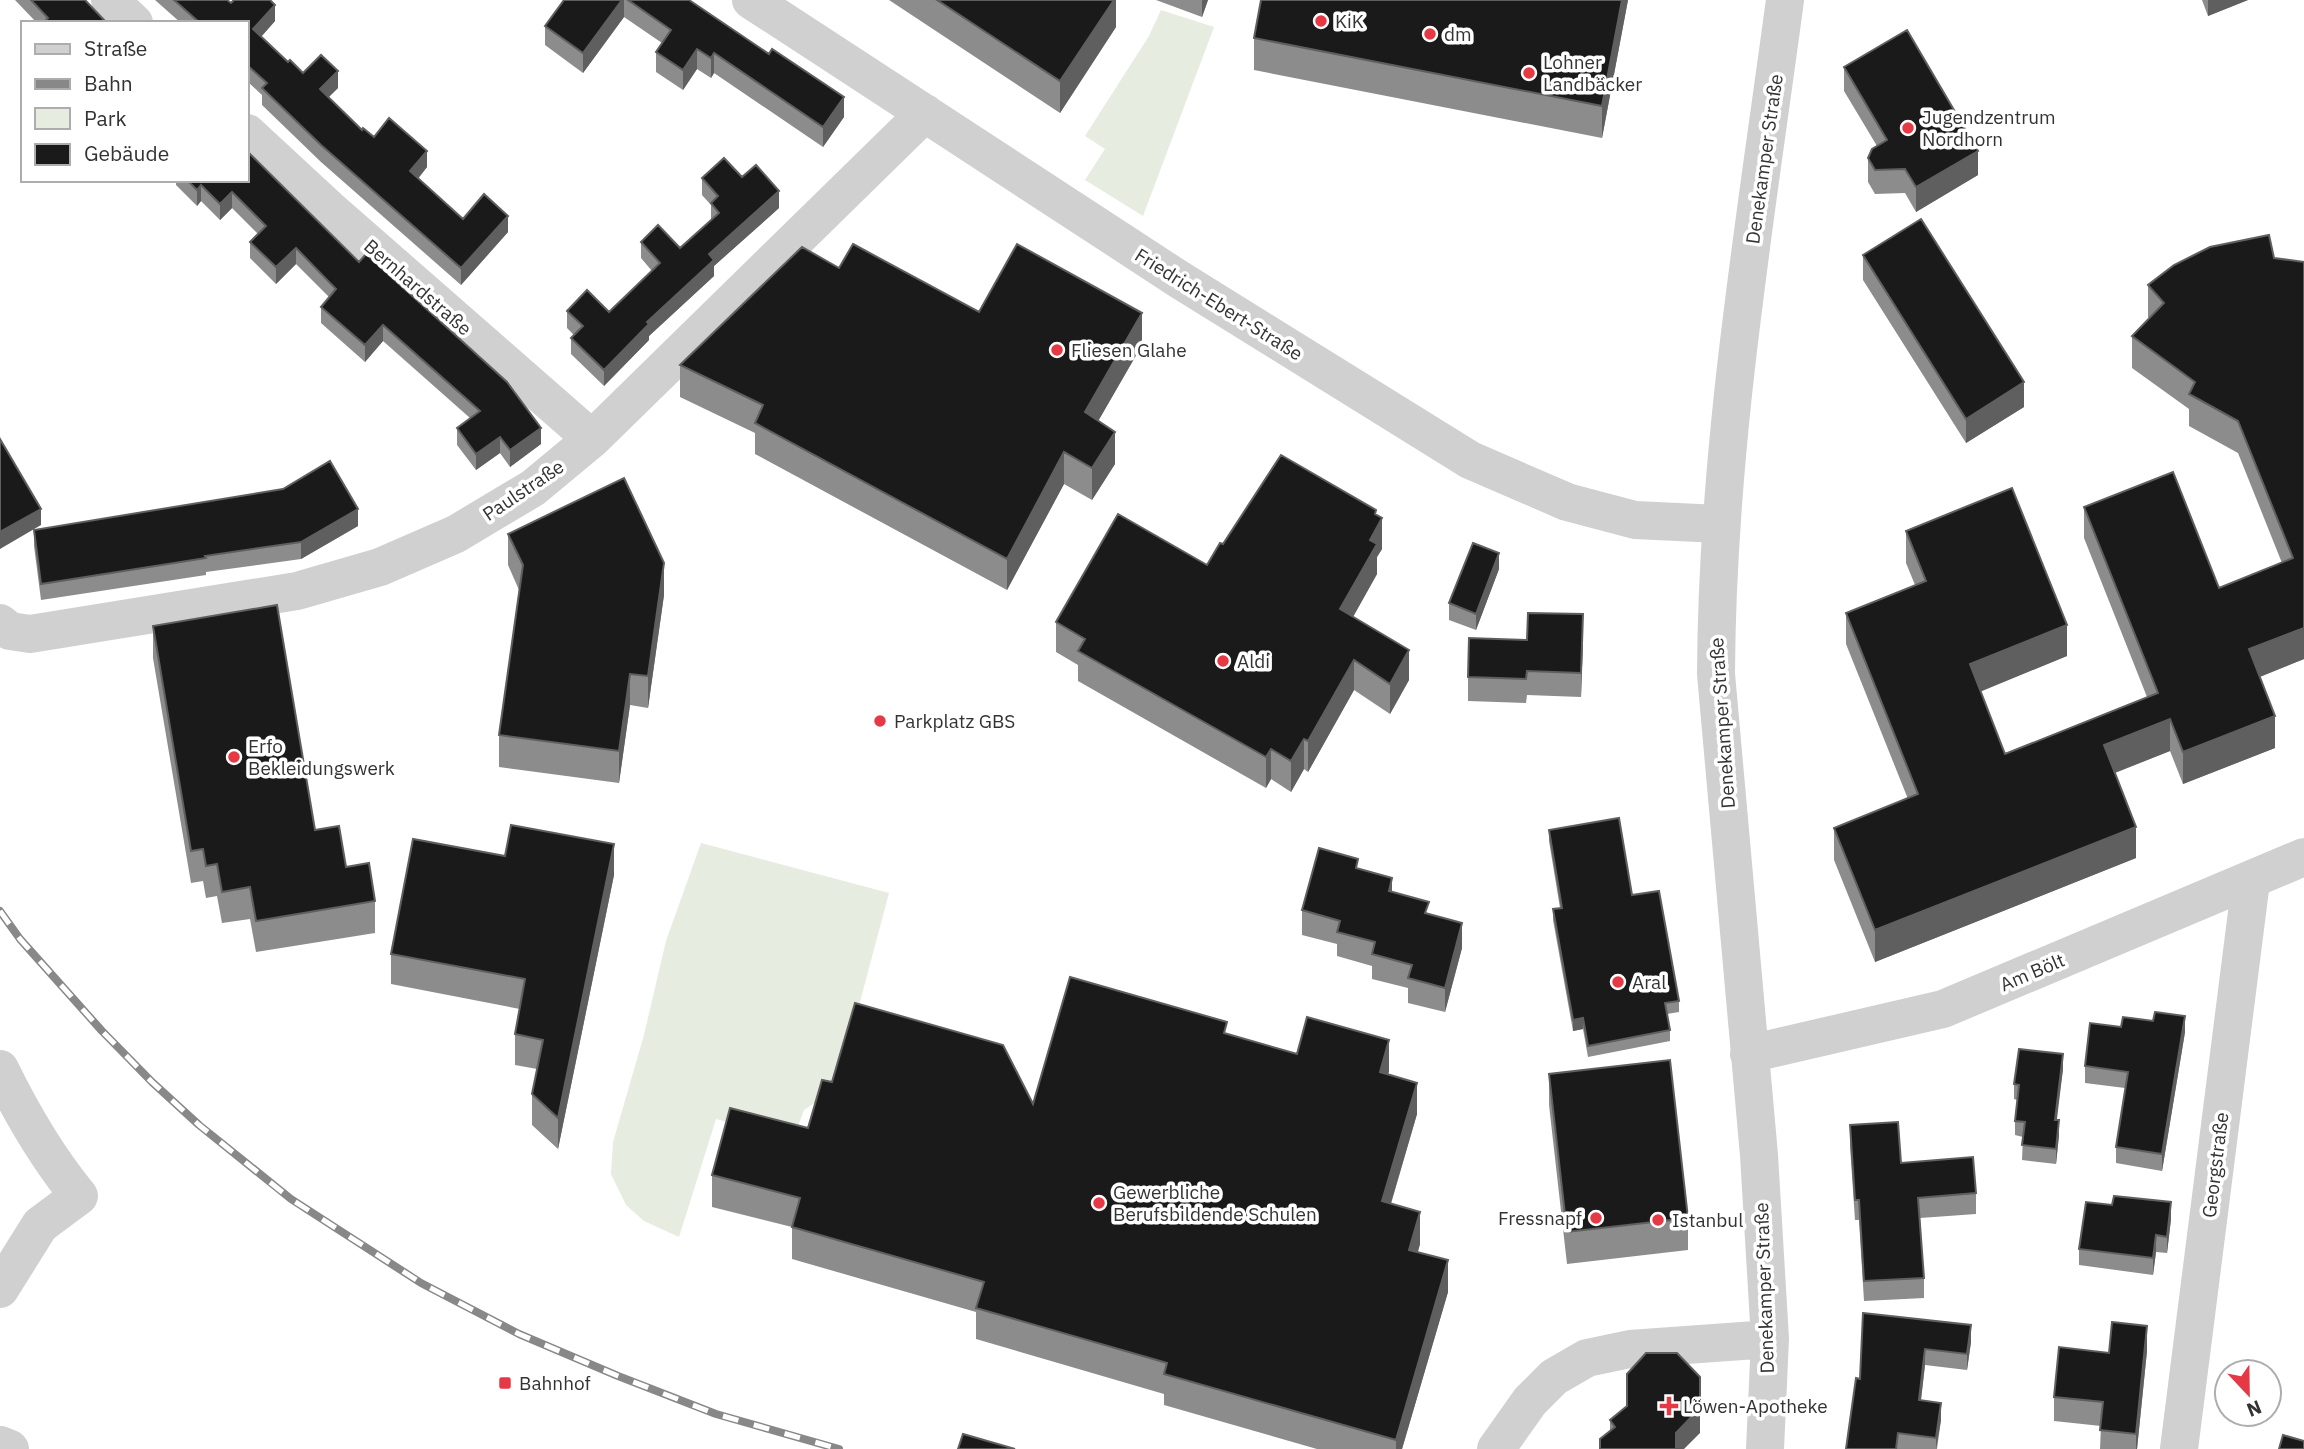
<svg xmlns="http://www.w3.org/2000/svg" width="2304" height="1449" font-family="'IBM Plex Sans',sans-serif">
  <rect width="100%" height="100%" fill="#fff"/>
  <path fill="#e6ecdf" d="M1161 10 1214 27 1143 216 1085 180 1105 149 1085 136 1149 36Z
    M701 843 889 893 837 1088 804 1110 793 1140 716 1119 679 1237 644 1221 626 1205 611 1174 613 1142 644 1035 666 941Z"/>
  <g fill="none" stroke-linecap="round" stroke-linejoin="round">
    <path stroke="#d0d0d0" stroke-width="38" d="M110 0 134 23
      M751 0 1180 280 1470 460 1567 502 1635 520 1720 524
      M247 133 328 208 592 439
      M0 623 10 631 30 634 297 591 380 567 456 534 491 513 533 488 592 439 925 113
      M1749 1054 1943 1009 2304 857
      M0 1069C22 1114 47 1157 79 1196L40 1225 0 1289
      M0 1445 10 1449
      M1496 1449 1530 1401 1554 1377 1587 1358 1630 1349 1770 1339
      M1765 1449 1770 1339 1759 1155 1716 674C1717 447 1755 224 1785 0
      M2179 1449 2251 881"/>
    <g stroke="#888" stroke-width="8">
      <path id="rail" d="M0 911 20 939 102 1031 152 1082 199 1125 291 1199 421 1283 519 1334 618 1376 716 1414 839 1449"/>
    </g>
    <use href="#rail" stroke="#fff" stroke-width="5" stroke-dasharray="16" stroke-linecap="butt"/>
  </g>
  <path fill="#8c8c8c" d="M15 0H85L107 23H37Z
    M155 0H227L231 3 275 21 261 37 288 62 303 73 338 88 328 97 362 130 427 167 418 179 463 219 508 232 461 285 321 162 262 105V95L247 81V23H181Z
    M564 0H689L844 117 823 147 714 73 711 78 697 69 683 90 656 72V52L662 43 624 17 583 73 545 45V26Z
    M889 0H1116V27L1060 113Z
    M1156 0H1208L1202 17Z
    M1261 0H1628L1602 138 1254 70V38Z
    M2202 0H2248L2208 16Z
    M1844 67 1978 175 1916 212 1905 193 1875 194 1868 182V158L1877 146 1844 91Z
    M742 177 779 208 714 266V276L649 336V340L604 386 571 354V338L574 335 567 328V311L609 312 652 271 641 258V242L680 248 711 220V205L702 195V178Z
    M176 180H247L541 444 510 467 500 453 476 470 457 445V428L470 418 383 341 365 362 321 323V307L329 297 296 264 276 284 250 258V242L258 234 232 208 220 220 201 201 197 206 176 185Z
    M1863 255 2024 407 1966 443 1863 280Z
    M2274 258 2304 262V659L2260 677 2275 748 2183 784 2170 751 2115 773 2136 858 1875 962 1834 860V828L1908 799 1846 644V613L1915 585 1906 563V531L2067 656 1980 691 2005 754 2147 697 2084 538V507L2219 588 2282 563 2238 453 2189 426V409L2132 368V336L2149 318 2148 317V285Z
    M979 312 1142 345 1098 421 1115 464 1092 500 1064 484 1007 590 755 454V433L680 397V365Z
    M41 525 34 530 358 526 301 559 206 572V575L41 600 34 546V530Z
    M508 534 664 595 648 708 630 705 619 783 499 767V735L519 590 508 565Z
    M1223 544 1382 549 1377 557V574L1353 617 1409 680 1390 714 1354 690 1308 772 1304 769 1291 792 1271 779 1266 788 1078 681V665L1056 652V622L1207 565Z
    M1499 569 1476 630 1449 620V603Z
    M153 626 315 830 375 901V933L256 952 250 919 222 923 217 896 206 898 203 881 191 883 153 658Z
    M1583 639 1581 697 1527 695 1526 703 1468 701V677L1527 640Z
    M1549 830 1632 895 1679 1001V1012L1667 1014 1670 1030V1041L1588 1057 1583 1029 1573 1031 1553 920V909L1560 908 1549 841Z
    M505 856 614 875 558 1149 532 1125V1094L537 1069 515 1065V1034L520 1009 391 984V954Z
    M1358 869 1392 892 1429 914 1462 948 1445 1012 1408 1003V988L1372 979V966L1337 956V944L1302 935V910Z
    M2153 1021 2185 1032 2162 1171 2116 1163V1147L2125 1088 2085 1083V1066L2121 1027Z
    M1227 1034 1297 1054 1389 1071 1388 1075 1417 1114 1391 1204 1420 1244 1418 1252 1448 1292 1402 1449H1317L1164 1405V1394L976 1339V1312L792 1259V1227L712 1207V1175L808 1128 832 1082 1033 1104Z
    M2063 1069 2056 1120 2059 1135 2056 1164 2022 1160 2023 1137 2015 1135V1121L2017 1100 2014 1099V1084Z
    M1549 1074 1688 1218V1250L1567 1264 1549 1105Z
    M1850 1125 1901 1163 1976 1193V1214L1920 1218 1924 1278V1298L1864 1301 1859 1220H1855L1850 1146Z
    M2171 1219 2167 1253 2156 1252 2153 1275 2079 1265V1249Z
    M1863 1313 1971 1342 1967 1370 1925 1365 1921 1400 1941 1420 1937 1449H1846L1860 1379Z
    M2147 1351 2137 1449H2100L2101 1426 2054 1421V1397L2109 1353Z
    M1610 1420 1700 1433 1610 1431Z"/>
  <path fill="#5f5f5f" d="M622 0H624V17L583 73V53Z
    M1114 0H1116V27L1060 113V81Z
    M1202 0H1208L1202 17Z
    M1622 0H1628L1602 138V106Z
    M2208 0H2248L2208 16Z
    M275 5V21L253 46V29Z
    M697 49V69L683 90V70Z
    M714 53V73L711 78V58Z
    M338 71V88L320 106V89Z
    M844 97V117L823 147V127Z
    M427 151V167L410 188V171Z
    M1978 151V175L1916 212V187Z
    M201 185V201L197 206V190Z
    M779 191V208L714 266V276L649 336V340L604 386V370L647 322 709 254Z
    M232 192V208L220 220V204Z
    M508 216V232L461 285V268Z
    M296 248V264L276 284V267Z
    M1142 313V345L1085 444V412Z
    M383 325V341L365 362V345Z
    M2024 382V407L1966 443V419Z
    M541 428V444L510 467V450Z
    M1115 432V464L1092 500V468Z
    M500 437V453L476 470V454Z
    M1064 452V484L1007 590V559Z
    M41 509V525L0 549V532Z
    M358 509V526L301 559V542Z
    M1376 510V528L1382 518V549L1377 557V574L1340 640V609L1370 540Z
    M1499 553V569L1476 630V614Z
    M664 563V595L648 708V676Z
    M1583 614V639L1581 697V673Z
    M2067 625V656L1970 696V664Z
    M2304 628V659L2249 681V649Z
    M1409 650V680L1390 714V684Z
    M1354 660V690L1308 772V741Z
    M630 674V705L619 783V751Z
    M2275 716V748L2183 784V752Z
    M2170 719V751L2104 777V745Z
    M1304 739V769L1291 792V761Z
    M1271 749V779L1266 788V757Z
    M2136 827V858L1875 962V930Z
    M614 844V875L558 1149V1118Z
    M1392 878V902L1389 891Z
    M1462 923V948L1445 1012V988Z
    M2185 1016V1032L2162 1171V1154Z
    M1583 1018V1029L1573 1031V1020Z
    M1389 1040V1071L1380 1104V1072Z
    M2063 1054V1069L2055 1135V1120Z
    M1417 1083V1114L1382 1233V1201Z
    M2059 1120V1135L2056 1164V1149Z
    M2171 1202V1219L2167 1253V1237Z
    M1420 1212V1244L1409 1281V1250Z
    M2156 1235V1252L2153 1275V1258Z
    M1448 1260V1292L1402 1449H1396V1440Z
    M1971 1325V1342L1967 1370V1354Z
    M2147 1326V1351L2137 1449H2136V1434Z
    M1925 1349V1365L1919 1416V1400Z
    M1941 1403V1420L1936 1449V1438Z
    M1700 1408V1433L1684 1449H1676V1433Z"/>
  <path fill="#1a1a1a" stroke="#5f5f5f" stroke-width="2" d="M31 0H85L107 23H43L48 18Z
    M174 0H227L231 3 234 0H270L275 5 253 29 288 62 290 60 303 73 321 55 338 71 320 89 362 130 363 128 374 137 389 118 427 151 410 171 463 219 484 194 508 216 461 268 321 145 262 88 267 83 247 65V23H200Z
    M564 0H622L583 53 545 26Z
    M628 0H689L769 54 772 49 844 97 823 127 714 53 711 58 697 49 683 70 656 52 671 30Z
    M937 0H1114L1060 81Z
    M1261 0H1622L1602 106 1254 38Z
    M1907 30 1978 151 1916 187 1905 169 1875 170 1868 158 1872 149 1887 140 1844 67Z
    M247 151 359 262 366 254 507 382 541 428 510 450 500 437 476 454 457 428 480 411 383 325 365 345 321 307 336 289 296 248 276 267 250 242 266 226 232 192 220 204 201 185 197 190 187 180H247Z
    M724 158 742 177 756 165 779 191 709 254 714 260 647 322 649 324 604 370 571 338 583 326 567 311 587 290 609 312 660 263 641 242 658 225 680 248 719 213 711 203 718 196 702 178Z
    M1921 219 2024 382 1966 419 1863 255Z
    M2269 235 2274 258 2304 262V628L2249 649 2275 716 2183 752 2170 719 2104 745 2136 827 1875 930 1834 828 1918 794 1846 613 1926 581 1906 531 2012 488 2067 625 1970 664 2005 754 2158 693 2084 507 2173 472 2219 588 2293 558 2238 421 2189 394 2195 382 2132 336 2164 303 2148 285 2174 265 2210 247Z
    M853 244 979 312 1017 244 1142 313 1085 412 1115 432 1092 468 1064 452 1007 559 755 423 763 405 680 365 802 247 839 268Z
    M0 439 41 509 0 532Z
    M1281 455 1376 510 1375 514 1382 518 1370 540 1377 544 1340 609 1409 650 1390 684 1354 660 1308 741 1304 739 1291 761 1271 749 1266 757 1078 651 1085 639 1056 622 1118 514 1207 565 1220 543 1223 544Z
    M330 461 358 509 301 542 205 556 206 558 41 584 34 530 283 489Z
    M624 478 664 563 648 676 630 674 619 751 499 735 523 565 508 534Z
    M1473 543 1499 553 1476 614 1449 603Z
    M277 605 315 830 339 826 346 867 369 863 375 901 256 921 250 887 222 892 217 864 206 866 203 849 191 851 153 626Z
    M1528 613 1583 614 1581 673 1527 671 1526 679 1468 677 1469 638 1527 640Z
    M1619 818 1632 895 1659 891 1679 1001 1665 1003 1670 1030 1588 1046 1583 1018 1573 1020 1553 909 1562 908 1549 830Z
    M511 825 614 844 558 1118 532 1094 543 1040 515 1034 525 979 391 954 413 839 505 856Z
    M1319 848 1358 859 1356 868 1392 878 1389 891 1429 902 1425 913 1462 923 1445 988 1408 978 1412 965 1372 954 1375 942 1337 932 1340 921 1302 910Z
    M1070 977 1227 1022 1224 1033 1297 1054 1307 1017 1389 1040 1380 1072 1417 1083 1382 1201 1420 1212 1409 1250 1448 1260 1396 1440 1164 1374 1167 1363 976 1308 984 1282 792 1227 800 1198 712 1175 730 1108 808 1128 822 1080 832 1082 855 1003 1003 1045 1033 1104Z
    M2155 1012 2185 1016 2162 1154 2116 1147 2128 1072 2085 1066 2090 1023 2121 1027 2123 1017 2153 1021Z
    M2019 1049 2063 1054 2055 1120H2059L2056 1149 2022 1145 2025 1122 2015 1121 2019 1085 2014 1084Z
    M1670 1060 1688 1218 1567 1232 1549 1074Z
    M1898 1122 1901 1163 1973 1157 1976 1193 1918 1198 1924 1278 1864 1281 1859 1200H1855L1850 1125Z
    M2114 1196 2171 1202 2167 1237 2156 1235 2153 1258 2079 1249 2086 1202 2112 1205Z
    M1863 1313 1971 1325 1967 1354 1925 1349 1919 1400 1941 1403 1936 1438 1898 1433 1896 1449H1846L1856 1378 1860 1379Z
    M2112 1322 2147 1326 2136 1434 2100 1430 2103 1402 2054 1397 2059 1347 2109 1353Z
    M1646 1353H1677L1700 1377V1408L1676 1433V1449H1600V1439L1615 1427 1610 1420 1627 1406V1374Z
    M963 1434 1015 1449H958Z
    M2283 1435 2304 1441V1449H2279Z"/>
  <g fill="#e63946" stroke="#fff" stroke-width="2.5">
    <circle cx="1321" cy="21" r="7"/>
    <circle cx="1430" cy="34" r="7"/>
    <circle cx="1529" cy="73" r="7"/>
    <circle cx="1908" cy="128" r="7"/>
    <circle cx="1057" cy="350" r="7"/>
    <circle cx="1223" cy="661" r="7"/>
    <circle cx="880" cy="721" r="7"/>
    <circle cx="234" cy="757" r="7"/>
    <circle cx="1618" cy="982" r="7"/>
    <circle cx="1099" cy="1203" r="7"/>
    <circle cx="1596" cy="1218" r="7"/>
    <circle cx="1658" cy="1220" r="7"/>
    <rect x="498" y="1376" width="14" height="14" rx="3.5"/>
    <path d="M1665.5 1395.5h7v7h7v7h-7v7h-7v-7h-7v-7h7z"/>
  </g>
  <g text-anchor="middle" stroke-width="7" stroke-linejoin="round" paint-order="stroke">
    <g font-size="19" fill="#333" stroke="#fff" text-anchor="start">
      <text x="1335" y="28">KiK</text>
      <text x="1444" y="41">dm</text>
      <text x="1543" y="69">Lohner<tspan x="1543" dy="22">Landbäcker</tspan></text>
      <text x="1922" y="124">Jugendzentrum<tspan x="1922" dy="22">Nordhorn</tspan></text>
      <text x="1071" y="357">Fliesen Glahe</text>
      <text x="1237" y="668">Aldi</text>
      <text x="894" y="728">Parkplatz GBS</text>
      <text x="248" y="753">Erfo<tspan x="248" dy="22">Bekleidungswerk</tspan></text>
      <text x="1632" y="989">Aral</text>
      <text x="1113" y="1199">Gewerbliche<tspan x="1113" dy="22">Berufsbildende Schulen</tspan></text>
      <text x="1582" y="1225" text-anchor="end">Fressnapf</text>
      <text x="1672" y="1227">Istanbul</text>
      <text x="519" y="1390">Bahnhof</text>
      <text x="1683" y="1413">Löwen-Apotheke</text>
    </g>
    <g font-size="19" fill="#333" stroke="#fff">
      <text transform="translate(1764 159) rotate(-82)" y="7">Denekamper Straße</text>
      <text transform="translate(418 287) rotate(41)" y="7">Bernhardstraße</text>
      <text transform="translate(1219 304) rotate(32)" y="7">Friedrich-Ebert-Straße</text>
      <text transform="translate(523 490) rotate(-34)" y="7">Paulstraße</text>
      <text transform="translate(1722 723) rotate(-94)" y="7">Denekamper Straße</text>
      <text transform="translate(2032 972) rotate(-23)" y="7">Am Bölt</text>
      <text transform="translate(2215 1165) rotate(-83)" y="7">Georgstraße</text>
      <text transform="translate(1764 1288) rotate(-92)" y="7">Denekamper Straße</text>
    </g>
  </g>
  <rect x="21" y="21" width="228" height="161" fill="#ffffff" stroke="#adadad" stroke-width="2"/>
  <rect x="35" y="44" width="35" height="10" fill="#d0d0d0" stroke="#adadad" stroke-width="2"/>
  <text x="84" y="56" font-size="21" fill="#333333">Straße</text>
  <rect x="35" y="79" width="35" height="10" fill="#888888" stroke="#adadad" stroke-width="2"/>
  <text x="84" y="91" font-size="21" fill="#333333">Bahn</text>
  <rect x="35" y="108" width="35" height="21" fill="#e6ecdf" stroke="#adadad" stroke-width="2"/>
  <text x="84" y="126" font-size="21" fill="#333333">Park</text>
  <rect x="35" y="144" width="35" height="21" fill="#1a1a1a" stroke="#adadad" stroke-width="2"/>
  <text x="84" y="161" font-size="21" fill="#333333">Gebäude</text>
  <g transform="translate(2248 1393) rotate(158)"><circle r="33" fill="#ffffff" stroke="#adadad" stroke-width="2"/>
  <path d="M0-5L12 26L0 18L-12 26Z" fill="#e63946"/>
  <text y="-10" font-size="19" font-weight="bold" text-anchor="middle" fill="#333333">N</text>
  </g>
</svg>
